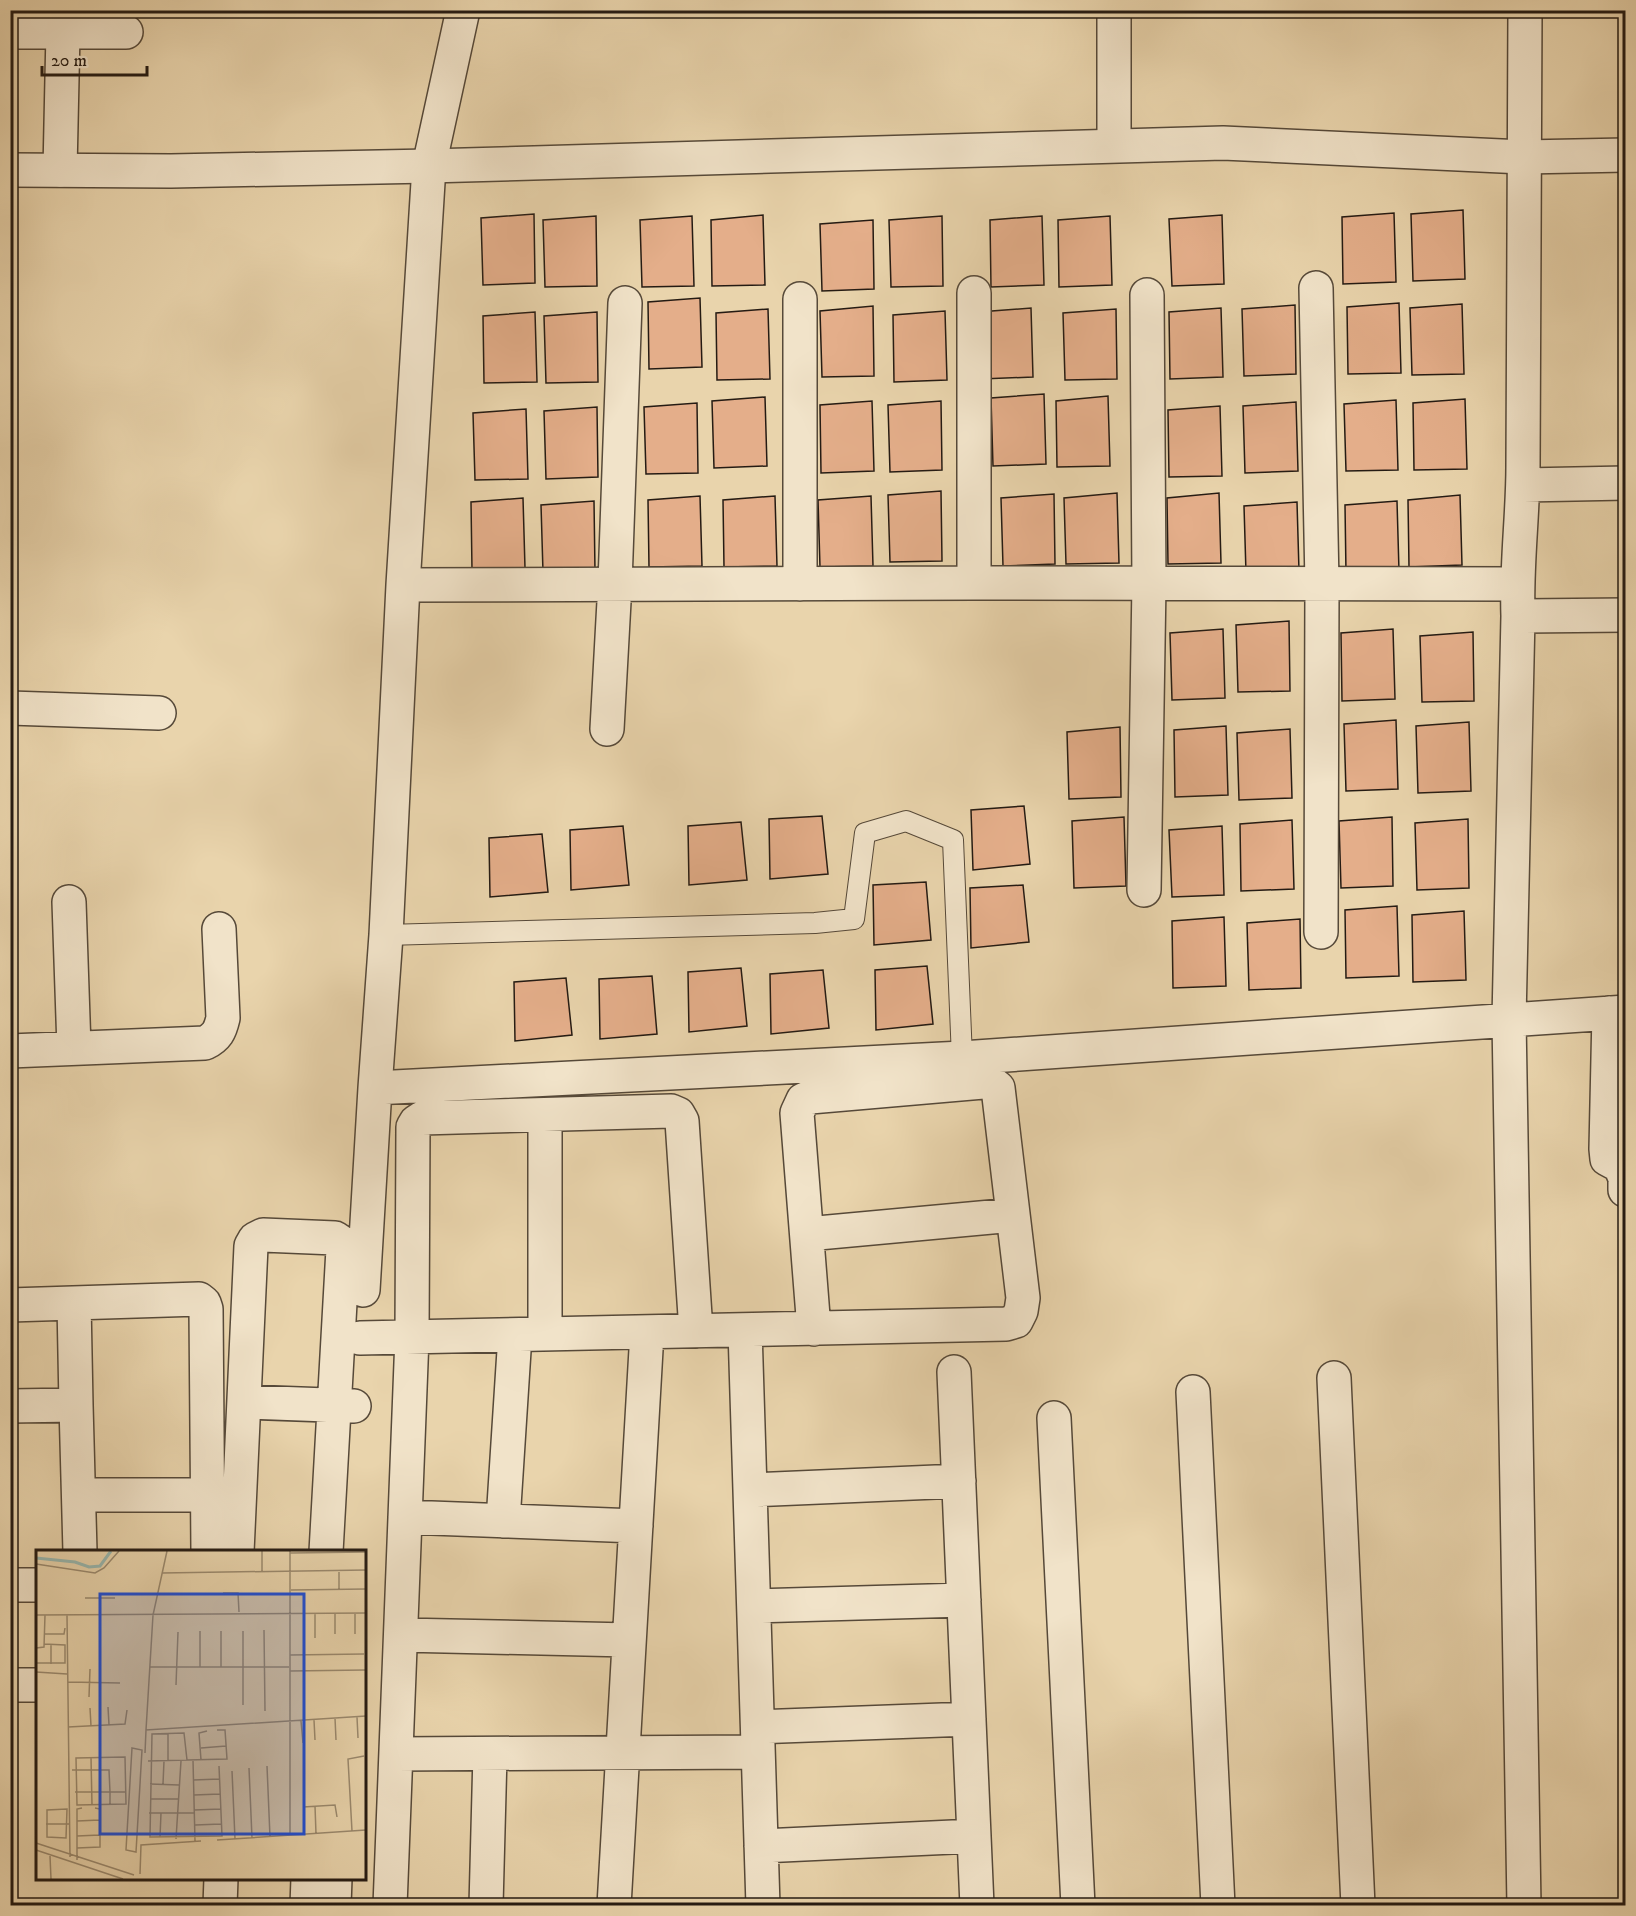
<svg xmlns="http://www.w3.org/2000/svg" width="1636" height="1916" font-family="'IM FELL DW Pica',serif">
  <rect width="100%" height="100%" fill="#e9d4ac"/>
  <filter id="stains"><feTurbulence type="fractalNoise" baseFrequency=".00333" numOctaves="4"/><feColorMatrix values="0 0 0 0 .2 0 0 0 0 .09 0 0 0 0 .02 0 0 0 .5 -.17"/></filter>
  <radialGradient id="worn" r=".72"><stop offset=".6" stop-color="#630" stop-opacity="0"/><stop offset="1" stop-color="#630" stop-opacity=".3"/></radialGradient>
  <path fill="#e4ae8a" stroke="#251b13" stroke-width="1.5" d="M1463 210 1465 279 1413 281 1411 214Z
    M1394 213 1396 282 1343 284 1342 217Z
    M534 214 535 283 483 285 481 218Z
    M763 215 765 285 712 286 711 220Z
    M1222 215 1224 284 1172 286 1169 219Z
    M596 216 597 286 545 287 543 220Z
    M692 216 694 286 642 287 640 220Z
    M942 216 943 286 891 287 889 220Z
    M1042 216 1044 285 991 287 990 220Z
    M1110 216 1112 285 1059 287 1058 220Z
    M873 220 874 289 822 291 820 224Z
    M700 298 702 367 649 369 648 302Z
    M1399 303 1401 373 1348 374 1347 307Z
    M1462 304 1464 374 1412 375 1410 308Z
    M1295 305 1296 374 1244 376 1242 309Z
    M873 306 874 376 822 377 820 311Z
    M1031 308 1033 377 981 379 979 312Z
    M1221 308 1223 377 1170 379 1169 312Z
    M768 309 770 379 717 380 716 313Z
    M1116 309 1117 379 1065 380 1063 313Z
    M945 311 947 380 894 382 893 315Z
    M535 312 537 382 484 383 483 316Z
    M597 312 598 382 546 383 544 316Z
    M1044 394 1046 464 993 466 991 398Z
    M1108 396 1110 466 1057 467 1056 401Z
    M765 397 767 466 714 468 712 401Z
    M1465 399 1467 469 1414 470 1413 403Z
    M1396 400 1398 470 1346 471 1344 404Z
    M872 401 874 471 821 473 820 405Z
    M941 401 942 470 890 472 888 405Z
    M1296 402 1298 471 1245 473 1243 406Z
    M697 403 698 473 646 474 644 407Z
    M1220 406 1222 476 1169 477 1168 410Z
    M597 407 598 477 546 479 544 411Z
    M526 409 528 479 475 480 473 413Z
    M941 491 942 561 890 562 888 495Z
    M1117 493 1119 563 1066 564 1064 498Z
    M1219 493 1221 563 1168 564 1167 498Z
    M1054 494 1055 564 1003 566 1001 498Z
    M1460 495 1462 565 1409 567 1408 500Z
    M700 496 702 566 649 567 648 500Z
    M775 496 777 566 724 567 723 500Z
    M871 496 873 566 820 567 818 500Z
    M523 498 525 568 472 570 471 502Z
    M594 501 595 571 543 572 541 505Z
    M1397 501 1399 571 1346 573 1345 505Z
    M1297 502 1299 571 1246 573 1244 506Z
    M1289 621 1290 691 1238 692 1236 625Z
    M1223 629 1225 698 1172 700 1170 633Z
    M1393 629 1395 699 1342 701 1341 633Z
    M1473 632 1474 701 1422 702 1420 636Z
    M1396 720 1398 789 1346 791 1344 724Z
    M1469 722 1471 791 1418 793 1416 726Z
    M1226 726 1228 795 1175 797 1174 730Z
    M1120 727 1121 797 1069 799 1067 732Z
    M1290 729 1292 798 1239 800 1237 733Z
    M1024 806 1030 864 973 870 971 810Z
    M822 816 828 874 770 879 769 819Z
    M1124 817 1126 886 1074 888 1072 821Z
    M1392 817 1393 886 1341 888 1339 821Z
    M1468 819 1469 888 1417 890 1415 823Z
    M1292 820 1294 889 1241 891 1240 824Z
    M741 822 747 880 689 885 688 826Z
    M623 826 629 885 571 890 570 830Z
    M1222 826 1224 895 1172 897 1169 830Z
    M542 834 548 892 490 897 489 838Z
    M926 882 931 940 874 945 873 885Z
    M1023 885 1029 942 971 948 970 888Z
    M1397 906 1399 976 1346 978 1345 910Z
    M1464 911 1466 980 1413 982 1412 915Z
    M1224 917 1226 986 1173 988 1172 921Z
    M1300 919 1301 988 1249 990 1247 923Z
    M927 966 933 1024 876 1030 875 970Z
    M741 968 747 1026 689 1032 688 972Z
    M823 970 829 1028 771 1034 770 974Z
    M652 976 657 1034 600 1039 599 979Z
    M566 978 572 1035 515 1041 514 982Z"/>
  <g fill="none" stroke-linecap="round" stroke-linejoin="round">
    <g stroke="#564939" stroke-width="22">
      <path id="service" d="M386 935 815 923 854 919 865 833 906 821 953 840 962 1058"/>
    </g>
    <g stroke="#564939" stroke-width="36">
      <path id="minor" d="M463 10 429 166 403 585 386 935 375 1088 962 1058 1626 1012
        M1114 10V145
        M10 32H126
        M60 170 63 32
        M1316 288 1322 584 1321 932
        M974 293V583
        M800 299V584
        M1523 485 1626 483
        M403 585 974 583 1516 584
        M1518 616 1626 615
        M10 708 159 713
        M607 729 615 583 625 303
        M1144 890 1149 583 1147 295
        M69 902 74 1048
        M1609 1013 1606 1149 1607 1159 1620 1166 1625 1178V1190
        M10 1051 205 1043C217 1037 220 1031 223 1018L219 929
        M545 1115V1334
        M807 1234 1013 1215
        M363 1290 375 1088
        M74 1303 76 1405
        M10 1305 199 1299 204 1303 206 1309 208 1552
        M745 1330 763 1906
        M360 1338 1006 1324 1016 1321 1021 1311 1023 1298 998 1088 993 1084 983 1082 810 1097 803 1100 797 1113 814 1329
        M954 1372 977 1906
        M1334 1378 1358 1906
        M1193 1392 1218 1906
        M244 1402 354 1406
        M10 1406 76 1405 80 1552
        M1054 1418 1078 1906
        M750 1490 959 1481
        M79 1495H207
        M405 1517 636 1526
        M503 1521 515 1335
        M237 1552 251 1246 255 1239 263 1235 335 1238 341 1242 343 1249 326 1552
        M10 1585H38
        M754 1606 964 1600
        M402 1635 629 1640
        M10 1685H38
        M758 1727 969 1719
        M397 1754 758 1752
        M761 1846 974 1836
        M220 1906 221 1878
        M307 1906 308 1878
        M334 1906 335 1878
        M390 1906 412 1337 413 1127 416 1122 422 1118 671 1111 678 1114 682 1121 696 1331
        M486 1906 490 1754
        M614 1906 647 1332
        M1524 1906 1509 1019 1518 616C1516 566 1523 516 1523 466 1523 314 1523 162 1525 10"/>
    </g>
    <g stroke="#564939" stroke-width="36">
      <path id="tertiary" d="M10 170 171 171 429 166 1223 143 1523 157 1626 155"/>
    </g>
    <use href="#service" stroke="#f1e3c9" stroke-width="20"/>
    <use href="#minor" stroke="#f1e3c9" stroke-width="33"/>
    <use href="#tertiary" stroke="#f1e3c9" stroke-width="33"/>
  </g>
  <g transform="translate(36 1550)">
    <rect width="330" height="330" fill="#e9d4ac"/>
    <path fill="none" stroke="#98b7af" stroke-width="3" d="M0 8 39 12 53 17 64 16 75 1"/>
    <path fill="none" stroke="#9b8a6f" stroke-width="1.5" d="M131 1 117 65 110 180 330 166M226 1V21M254 1V286M254 3 330 2M0 14 59 23 68 18 83 1M303 20V39M126 23 330 20M255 40 330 39M187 43H202L203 62M49 48H79M299 63V84M319 63V84M0 65 330 63M31 65 34 307M228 80 229 161M164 81V117M185 81V117M8 84H28L29 78M279 88V63M0 98 8 97 9 65M254 105 328 104M0 113H29V95L8 94M15 114V94M114 117H253M254 121 329 120M0 122 31 124M32 132 84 133M140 135 142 82M53 147 54 119M207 155V81M72 157 73 175M54 158 55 176M321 167 322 188M299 168 300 190M278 170 279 190M265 171 267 193M32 177 89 174 91 160M132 183V211M96 198 106 200 100 302 90 300ZM165 198 190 196M109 203 110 180M55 207 56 255M89 207 90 254 41 255 40 208ZM151 210 148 183 116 184 114 287 186 286 183 216M157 210 159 291M165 210 163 183 171 181M112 211 191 209 189 180H181M231 216 234 287M213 218 216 288M36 220H73L74 242H39M196 221 199 289M157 230 184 229M114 234 143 235M127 234 128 211M158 245 184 244M114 249H142M74 255V242H90M279 256 280 284M267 257 299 255 301 267M31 259 30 288 11 287V260ZM158 260 185 259M113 263H159M41 271 64 270M10 274H33M159 275 185 274M316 281 312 209 328 206M41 286 64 285M124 287 125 263M140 289 145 211M181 290 330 280M0 293 98 325M41 298 64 297V259L59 258M0 300 87 329M14 306 15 329M41 310V259L46 258M104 324 105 295 165 291"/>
    <path fill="#1d4ed8" fill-opacity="0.15" stroke="#1d4ed8" stroke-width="3" d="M64 44H268V284H64Z"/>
    <rect width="330" height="330" fill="none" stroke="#251b13" stroke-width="3"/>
  </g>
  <rect width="1636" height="1916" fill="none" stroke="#e9d4ac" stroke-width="36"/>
  <rect x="12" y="12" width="1612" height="1892" fill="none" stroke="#251b13" stroke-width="3"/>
  <rect x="18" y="18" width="1600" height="1880" fill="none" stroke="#251b13" stroke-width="1.5"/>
  <path d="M42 66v9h105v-9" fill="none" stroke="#251b13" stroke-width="3"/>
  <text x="51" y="66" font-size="18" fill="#251b13" stroke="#f1e3c9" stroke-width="4.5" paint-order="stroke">20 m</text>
  <rect width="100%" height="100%" filter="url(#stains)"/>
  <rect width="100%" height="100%" fill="url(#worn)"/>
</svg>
